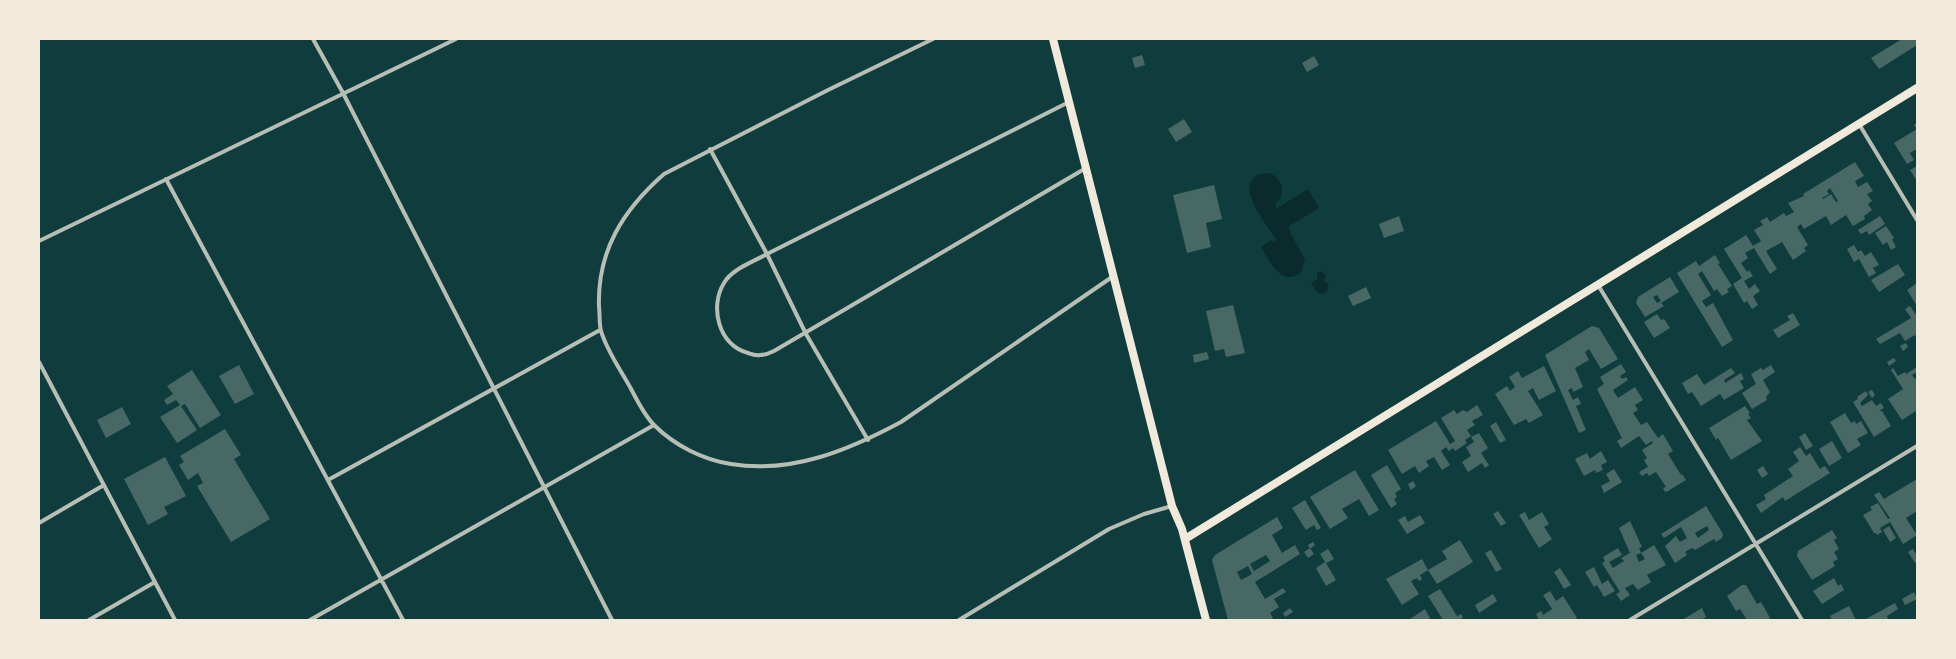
<svg xmlns="http://www.w3.org/2000/svg" width="1956" height="659" font-family="Mulish,sans-serif">
  <rect width="100%" height="100%" fill="#0f3d3e"/>
  <path fill="#0a2a2b" d="M1269 173C1283 178 1287 194 1275 204L1277 208 1308 189 1319 208 1289 226 1290 232 1305 260 1301 272C1282 289 1269 260 1261 247L1271 240 1275 243 1276 240C1268 226 1241 194 1252 180 1256 174 1262 173 1269 173Z
    M1321 271 1326 275 1324 281 1327 283 1329 288 1326 292 1322 294 1318 293 1311 283 1317 279V273Z"/>
  <path fill="#486865" fill-rule="evenodd" d="M1902 39H1917V45L1879 69 1871 58Z
    M1142 55 1145 65 1135 68 1132 58Z
    M1314 56 1319 65 1307 72 1302 63Z
    M1184 119 1192 132 1176 142 1168 129Z
    M1917 123V149L1910 153 1914 160 1907 164 1894 143 1917 129 1914 125Z
    M1855 162 1864 176 1855 181 1858 187 1867 182 1873 191 1867 194 1872 201 1868 204 1872 210 1864 216 1865 219 1853 226 1846 215 1831 225 1826 216 1804 229 1801 224 1797 227 1808 245 1804 248 1806 251 1793 260 1782 242 1766 251 1777 269 1770 274 1754 248 1745 253 1748 258 1741 263 1747 272 1749 270 1753 276 1744 281 1749 289 1755 284 1760 291 1753 296 1758 305 1752 309 1747 301 1744 303 1733 284 1742 278 1724 249 1746 235 1753 246 1761 241 1754 230 1763 225 1760 221 1767 217 1770 222 1784 213 1786 216 1794 212 1788 203 1804 196 1803 194ZM1830 188 1838 201 1836 202 1831 194 1823 199 1822 198 1829 194 1827 191Z
    M1917 166V181L1910 170Z
    M1214 185 1222 219 1206 223 1211 247 1187 253 1173 195Z
    M1399 216 1404 231 1384 238 1379 224Z
    M1880 216 1885 224 1869 235 1867 231 1861 234 1858 230Z
    M1886 226 1894 238 1892 239 1896 247 1891 250 1887 242 1883 245 1875 233Z
    M1854 245 1858 252 1861 250 1865 256 1871 252 1879 265 1873 268 1876 273 1869 277 1859 259 1854 262 1847 249Z
    M1715 255 1720 263 1718 264 1732 286 1727 289 1729 292 1722 296 1717 289 1714 291 1702 271 1698 274 1711 295 1702 301 1706 307 1713 303 1733 340 1722 347 1677 273 1696 261 1699 266Z
    M1898 264 1905 275 1879 292 1871 280Z
    M1670 277 1679 292 1661 303 1664 306 1645 317 1636 303 1638 297ZM1657 295 1661 301 1657 303 1653 297Z
    M1917 283V306L1907 290Z
    M1366 287 1371 298 1353 306 1348 296Z
    M1233 305 1245 353 1226 357 1224 349 1215 351 1206 311Z
    M1910 306 1917 316V338L1915 335 1905 341 1900 333 1880 344 1876 339 1911 318 1905 309Z
    M1793 313 1800 325 1778 338 1773 330 1790 320 1787 316Z
    M1657 314 1661 320 1664 319 1670 328 1654 338 1644 322Z
    M1592 326 1599 328 1618 359 1601 369 1589 349 1585 352 1589 360 1575 368 1583 387 1573 392 1572 388 1568 390 1573 400 1578 397 1581 404 1576 406 1586 430 1579 433 1545 355Z
    M1906 343 1908 347 1903 351 1900 346Z
    M1207 352 1209 359 1194 363 1193 355Z
    M1894 358 1896 361 1889 366 1887 362Z
    M1621 364 1626 372 1620 376 1622 379 1626 377 1628 380 1613 390 1618 398 1635 387 1643 400 1635 405 1638 410 1633 413 1641 425 1647 422 1658 438 1663 434 1673 451 1668 454 1681 475 1682 474 1686 480 1668 491 1665 492 1663 488 1666 487 1656 472 1649 476 1647 473 1642 476 1639 472 1648 467 1644 460 1647 458 1642 450 1653 443 1652 441 1646 445 1639 436 1621 448 1617 441 1622 438 1597 389 1604 384 1600 377Z
    M239 365 254 394 235 404 219 376Z
    M1771 365 1775 372 1763 380 1770 392 1766 397 1767 400 1752 409 1742 393 1756 384 1751 374 1761 368 1763 370Z
    M1544 366 1556 391 1539 400 1533 388 1528 391 1543 415 1529 423 1526 419 1514 425 1495 394 1507 386 1510 391 1515 387 1509 377 1518 371 1522 378Z
    M1917 367V372L1912 375 1917 381V413L1916 411 1902 420 1888 399 1903 389 1891 370 1893 368 1898 376 1905 372 1906 374Z
    M1731 368 1735 373 1724 380 1725 383 1741 373 1744 379 1740 381 1744 388 1724 400 1720 394 1701 406 1692 392 1688 394 1682 383 1697 374 1704 385Z
    M192 370 221 415 200 428 185 404 181 406 197 430 177 443 160 417 180 405 176 400 167 405 164 400 173 394 167 386Z
    M1872 390 1875 395 1872 398 1868 392Z
    M1866 391 1868 395 1860 403 1862 406 1872 400 1876 406 1881 403 1884 408 1879 411H1882L1891 426 1874 437 1853 402 1858 399 1857 397Z
    M1477 405 1483 415 1472 421 1475 425 1467 430 1471 436 1465 440 1467 443 1455 451 1453 448 1449 451 1446 447 1441 451 1450 465 1442 470 1434 457 1426 461 1429 466 1419 473 1415 466 1402 474 1388 450 1436 421 1450 444 1455 441 1441 418 1454 410 1457 414 1463 410 1467 412Z
    M1745 406 1750 413 1748 414 1751 418 1747 420 1762 441 1731 460 1718 438 1716 440 1709 428Z
    M122 407 131 424 106 438 97 420Z
    M1845 413 1851 423 1855 421 1856 424 1861 421 1868 433 1857 439 1861 445 1848 453 1830 422Z
    M1496 422 1506 440 1500 443 1490 426Z
    M225 429 241 455 234 459 270 519 231 542 197 486 203 483 198 473 188 480 179 465 184 462 180 456Z
    M1479 433 1488 448 1481 453 1489 465 1485 468 1482 463 1468 472 1462 462 1471 456 1466 447 1474 442 1471 437Z
    M1805 433 1813 446 1806 450 1799 437Z
    M1832 441 1842 458 1829 466 1819 449Z
    M1800 447 1806 456 1810 453 1820 469 1825 466 1830 473 1785 501 1783 497 1761 513 1756 505 1766 499 1764 495 1793 476 1788 469 1799 461 1793 452Z
    M1601 451 1607 462 1601 465 1603 470 1596 473 1595 470 1584 476 1575 459 1587 453 1590 459Z
    M165 457 186 496 164 507 168 514 148 525 124 479Z
    M1387 465 1401 489 1395 493 1397 497 1394 499 1397 504 1391 508 1371 475Z
    M1763 466 1768 474 1762 478 1757 470Z
    M1614 469 1622 482 1604 493 1601 486 1610 481 1606 474Z
    M1355 470 1379 510 1369 516 1359 499 1342 509 1348 518 1330 529 1310 497Z
    M1917 479V511L1906 518 1917 535 1903 544 1890 522 1880 528 1882 532 1877 535 1876 533H1874L1863 515 1872 510 1870 507 1878 503 1888 519 1890 518 1874 495 1879 492 1884 499Z
    M1413 481 1416 486 1411 490 1408 484Z
    M1305 500 1321 528 1317 530 1314 525 1306 530 1292 508Z
    M1706 506 1723 534 1722 538 1716 542 1714 539 1695 550 1693 548 1688 550 1685 552 1687 555 1675 563 1665 546 1676 536 1680 542 1687 538 1681 527 1664 538 1661 534ZM1707 526 1709 530 1698 538 1695 533Z
    M1498 511 1506 523 1501 526 1493 514Z
    M1525 512 1529 520 1542 512 1549 524 1544 527 1552 539 1539 548 1519 515Z
    M1420 515 1425 523 1407 534 1398 520 1405 516 1408 522Z
    M1277 517 1283 528 1272 535 1282 553 1295 545 1300 554 1255 582 1265 599 1283 588 1286 592 1274 599 1279 607 1270 613 1273 618 1270 620H1228L1212 560 1215 555ZM1266 555 1270 561 1254 571 1250 564ZM1248 566 1252 574 1241 580 1237 572Z
    M1630 521 1642 547 1639 548 1641 553 1636 555 1639 562 1645 559 1641 553 1654 545 1666 565 1647 575 1651 582 1638 590 1633 584 1625 588 1630 595 1621 601 1616 594 1620 592 1602 563 1605 561 1603 557 1618 548 1622 555 1609 562 1613 568 1624 561 1621 558 1630 553 1619 528Z
    M1889 526 1896 538 1890 542 1883 530Z
    M1832 530 1837 538 1834 540 1839 549 1834 552 1838 559 1833 562 1835 566 1812 580 1797 556 1798 551Z
    M1460 540 1473 562 1437 584 1428 570 1420 575 1422 579 1419 581 1417 578 1411 581 1419 594 1402 605 1386 579 1422 559 1428 570 1447 559 1442 551Z
    M1313 542 1315 545 1310 549 1308 545Z
    M1310 548 1314 554 1308 558 1304 552Z
    M1328 549 1334 559 1326 563 1336 580 1326 586 1316 568 1325 562 1320 554Z
    M1913 549 1917 556V562L1915 563 1908 552Z
    M1491 550 1502 569 1496 572 1485 553Z
    M1594 567 1602 584 1608 580 1615 591 1604 597 1597 585 1594 587 1585 572Z
    M1560 568 1571 585 1564 589 1554 572Z
    M1834 578 1838 586 1841 584 1844 590 1822 604 1813 591Z
    M1742 585H1746L1757 604 1761 602 1770 618 1767 620H1747L1740 609 1736 611 1727 596Z
    M1440 589 1457 616 1461 614 1463 617 1460 620H1443L1428 596Z
    M1550 591 1556 601 1563 596 1577 618 1574 620H1539L1536 614 1541 611 1543 615 1552 609 1543 595Z
    M1914 592 1917 599 1905 605 1902 599Z
    M1493 594 1497 601 1479 613 1475 605Z
    M1895 603 1898 609 1887 616 1888 619 1864 620Z
    M1849 606 1856 620H1832L1830 616Z
    M1290 608 1293 612 1285 617 1283 613Z
    M1702 608 1706 617 1701 620H1682Z
    M1425 609 1431 620H1411L1410 619Z"/>
  <g fill="none" stroke-linecap="round" stroke-linejoin="round">
    <path stroke="#b8beb3" stroke-width="4" d="M313 39 343 93 612 620
      M933 39 828 90 664 174C623 210 597 251 599 307 600 314 599 324 601 331 607 351 620 369 630 387 637 400 644 415 654 425 674 445 703 460 731 464 792 474 849 450 901 422L1112 277
      M1069 102 767 254C753 262 732 269 724 283 709 307 719 346 748 353 751 354 756 356 760 355 764 355 770 353 774 351L1086 168
      M1859 124 1917 220
      M710 149 767 254 806 334 868 440
      M166 179 403 620
      M39 241 456 39
      M1598 285 1802 620
      M39 362 175 620
      M328 480 600 330
      M39 523 104 485
      M89 620 155 582
      M310 620 654 425
      M959 620 1109 529 1144 514 1172 506
      M1630 620 1917 446"/>
    <path stroke="#f1e9da" stroke-width="8" d="M1053 39 1172 506 1182 529 1206 620
      M1185 539 1917 88"/>
  </g>
  <rect width="1956" height="659" fill="none" stroke="#f1e9da" stroke-width="80"/>
</svg>
